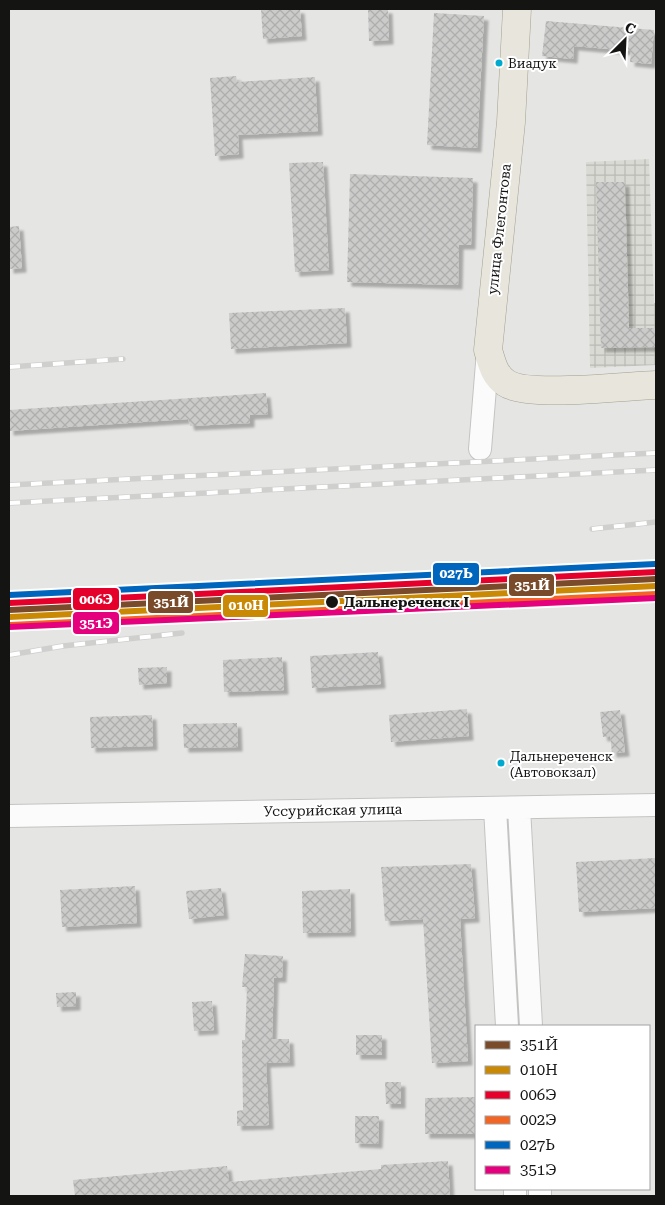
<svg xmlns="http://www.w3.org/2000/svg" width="665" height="1205" font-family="'Roboto Serif',serif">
  <defs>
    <pattern id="industrial-grid" width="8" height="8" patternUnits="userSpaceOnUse" patternTransform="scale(1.25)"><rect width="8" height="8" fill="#d9dad3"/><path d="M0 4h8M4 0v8" fill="none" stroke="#b9bab4"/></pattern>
    <pattern id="building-cross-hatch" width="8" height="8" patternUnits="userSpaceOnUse" patternTransform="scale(1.25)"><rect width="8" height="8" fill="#cbccca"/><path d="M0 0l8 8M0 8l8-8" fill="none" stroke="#adaead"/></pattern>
    <filter id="shadow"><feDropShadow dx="4.5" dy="4.5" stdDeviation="1" flood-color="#0004"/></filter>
  </defs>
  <rect width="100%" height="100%" fill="#e5e6e4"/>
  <path fill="url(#industrial-grid)" d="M649 159 654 303H656V365L590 368 586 162Z"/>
  <path fill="url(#building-cross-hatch)" filter="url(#shadow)" d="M261 9H300L302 36 263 39Z
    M368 9H388L389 40 369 41Z
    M434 13 484 16 477 148 427 145Z
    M546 21 654 30 651 64 630 62 631 51 574 46 573 59 542 56Z
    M236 76 237 82 315 77 318 131 238 135 239 154 215 156 210 78Z
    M323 162 329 270 295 272 289 163Z
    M350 174 473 178 471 245H459L458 285 347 282Z
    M596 182H625L629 328H656V347L601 348Z
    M19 226 22 268 9 269V227Z
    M345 308 347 343 231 349 229 313Z
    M266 393 268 414 250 415V423L190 426 188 419 9 431V410Z
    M378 652 381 684 312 688 310 656Z
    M282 657 284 690 224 692 223 660Z
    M167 667V683L139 685 138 668Z
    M467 709 469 736 391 742 389 715Z
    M620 710 625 752 612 753 610 736 603 737 600 712Z
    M152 715 153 746 91 748 90 717Z
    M237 723 238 747 184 748 183 724Z
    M656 858V908L579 912 576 862Z
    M471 864 475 918 460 919 468 1061 432 1063 423 919 385 921 381 867Z
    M135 886 137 923 62 927 60 890Z
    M221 888 224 915 189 919 186 891Z
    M350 889 351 932 303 933 302 891Z
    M245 954 283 956 282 978H274L272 1039H289L290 1062 266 1063 269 1125 237 1126V1111L243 1110 242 1040H245L247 987H242Z
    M76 992V1006L57 1007 56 993Z
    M212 1001 214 1030 194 1031 192 1002Z
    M356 1035H382V1055H356Z
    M385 1082H401V1104H386Z
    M476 1097V1134H425V1098Z
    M355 1116H379L378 1144 355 1143Z
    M448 1161 450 1196H75L73 1180 227 1166 229 1182 381 1169V1165Z"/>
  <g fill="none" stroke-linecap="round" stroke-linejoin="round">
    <g stroke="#c3c4c2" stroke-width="24">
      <path id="minor" d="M480 449 488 351
        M495 808 507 1026
        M519 808 531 1026
        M9 816 656 805
        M515 1189V1196
        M540 1189V1196"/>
    </g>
    <g stroke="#a4a08f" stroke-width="29">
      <path id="major" d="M517 9 511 122 488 350C492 363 494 375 506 383 527 398 626 386 656 385"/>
    </g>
    <use href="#minor" stroke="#fbfbfb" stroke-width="22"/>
    <use href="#major" stroke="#e8e5dc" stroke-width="28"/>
    <g stroke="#cfcfce" stroke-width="5.5">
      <path id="rail" d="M9 367 123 359
        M9 485 656 453
        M9 503 656 470
        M592 529 656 522
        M9 655 63 646 182 633"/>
    </g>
    <use href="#rail" stroke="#fff" stroke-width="4" stroke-dasharray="11" stroke-linecap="butt"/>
    <g stroke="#fff" stroke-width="10">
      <path id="rail-1" d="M9 610 656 579"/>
    </g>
    <g stroke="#fff" stroke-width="10">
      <path id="rail-2" d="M9 617 656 586"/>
    </g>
    <g stroke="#fff" stroke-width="10">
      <path id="rail-3" d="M9 603 656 572"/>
    </g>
    <g stroke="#fff" stroke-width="10">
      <path id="rail-4" d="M10 625 656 594"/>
    </g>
    <g stroke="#fff" stroke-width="10">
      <path id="rail-5" d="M9 595 655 564"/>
    </g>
    <g stroke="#fff" stroke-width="10">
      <path id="rail-6" d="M9 627 656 598"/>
    </g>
    <use href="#rail-1" stroke="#7a4b2a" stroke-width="6"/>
    <use href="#rail-2" stroke="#ca8904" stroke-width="6"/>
    <use href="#rail-3" stroke="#e4002b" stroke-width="6"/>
    <use href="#rail-4" stroke="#f26522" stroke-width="6"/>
    <use href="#rail-5" stroke="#0065bd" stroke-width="6"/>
    <use href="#rail-6" stroke="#e5007d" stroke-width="6"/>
  </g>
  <g fill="#00a9ce" stroke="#fff" stroke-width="2">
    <circle cx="499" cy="63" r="4.5"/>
    <circle cx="501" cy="763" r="4.5"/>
  </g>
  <circle fill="#141413" stroke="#fff" stroke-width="2" cx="332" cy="602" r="7"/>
  <g text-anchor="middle" stroke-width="4" stroke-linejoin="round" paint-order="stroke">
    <g font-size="13" fill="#141413" stroke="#fff" text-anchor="start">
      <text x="508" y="68">Виадук</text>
      <text x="510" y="761">Дальнереченск<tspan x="510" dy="16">(Автовокзал)</tspan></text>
    </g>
    <g font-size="14" fill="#141413" stroke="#fff">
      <text transform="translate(499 229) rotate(-84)" y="5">улица Флегонтова</text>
      <text transform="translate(333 810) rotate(-1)" y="5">Уссурийская улица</text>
    </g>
    <g font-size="14" font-weight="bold" fill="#141413" stroke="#fff" text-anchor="start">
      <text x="344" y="607">Дальнереченск I</text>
    </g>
  </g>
  <g stroke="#fff" stroke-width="2">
    <rect x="432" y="562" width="48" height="24" rx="5" fill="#0065bd"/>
    <rect x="508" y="573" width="47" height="24" rx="5" fill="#7a4b2a"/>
    <rect x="72" y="587" width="48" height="24" rx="5" fill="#e4002b"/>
    <rect x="147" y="590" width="47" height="24" rx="5" fill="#7a4b2a"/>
    <rect x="222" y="594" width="47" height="24" rx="5" fill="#ca8904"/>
    <rect x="72" y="611" width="48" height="24" rx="5" fill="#e5007d"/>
  </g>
  <g font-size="14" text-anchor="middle" font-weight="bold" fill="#fff">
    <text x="456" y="578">027Ь</text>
    <text x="532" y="590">351Й</text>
    <text x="96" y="604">006Э</text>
    <text x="171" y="607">351Й</text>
    <text x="246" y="610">010Н</text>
    <text x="96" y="628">351Э</text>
  </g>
  <rect width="665" height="1205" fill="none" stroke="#141413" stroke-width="20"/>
  <rect x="475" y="1025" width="175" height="165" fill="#ffffff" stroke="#a1a1a1"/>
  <rect x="485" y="1041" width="25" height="8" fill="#7a4b2a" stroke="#a1a1a1"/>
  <text x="520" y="1050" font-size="15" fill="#141413">351Й</text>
  <rect x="485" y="1066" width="25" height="8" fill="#ca8904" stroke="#a1a1a1"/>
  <text x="520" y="1075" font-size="15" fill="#141413">010Н</text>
  <rect x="485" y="1091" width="25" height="8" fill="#e4002b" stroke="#a1a1a1"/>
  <text x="520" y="1100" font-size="15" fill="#141413">006Э</text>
  <rect x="485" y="1116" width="25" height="8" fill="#f26522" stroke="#a1a1a1"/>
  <text x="520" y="1125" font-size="15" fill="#141413">002Э</text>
  <rect x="485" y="1141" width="25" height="8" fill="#0065bd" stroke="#a1a1a1"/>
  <text x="520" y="1150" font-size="15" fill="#141413">027Ь</text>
  <rect x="485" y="1166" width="25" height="8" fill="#e5007d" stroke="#a1a1a1"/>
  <text x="520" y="1175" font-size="15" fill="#141413">351Э</text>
  <g transform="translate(625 40) rotate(24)" stroke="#ffffff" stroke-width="4" paint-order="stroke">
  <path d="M0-4L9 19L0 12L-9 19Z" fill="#141413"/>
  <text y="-8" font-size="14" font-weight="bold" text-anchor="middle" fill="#141413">С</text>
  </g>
</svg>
